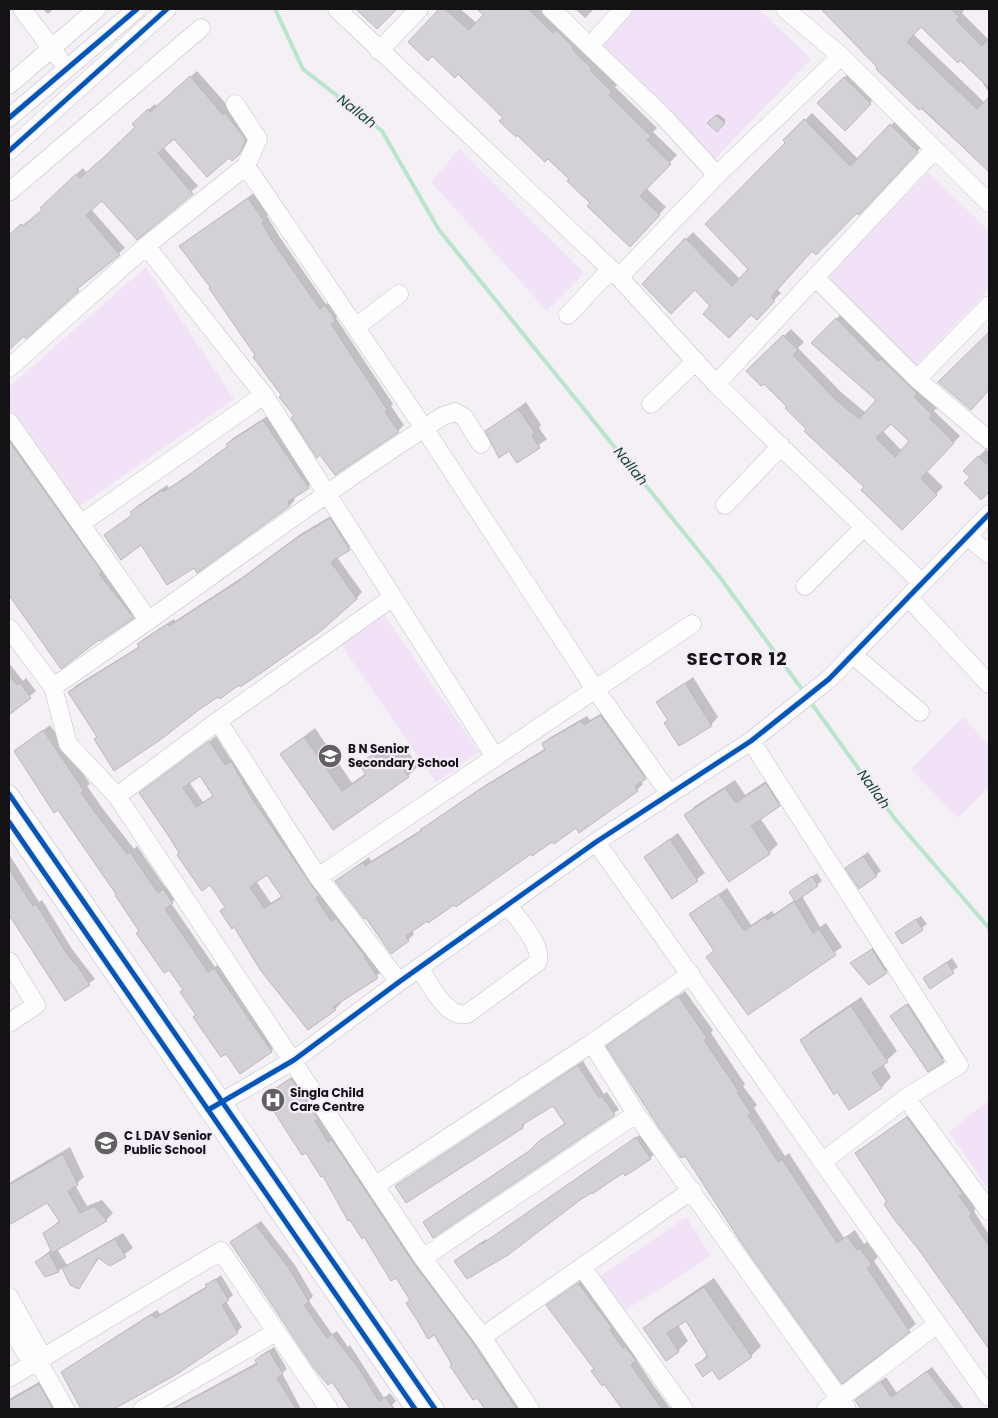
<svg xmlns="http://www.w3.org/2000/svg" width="998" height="1418" font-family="Poppins,sans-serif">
  <rect width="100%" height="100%" fill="#f4f0f6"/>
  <path fill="#f1e2f8" d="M635 9H759L811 59 713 161 597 48Z
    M459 149 584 273 547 311 431 182Z
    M928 172 989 231V289L915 366 826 279Z
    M146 267 234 399 74 510 9 417V387Z
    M383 613 479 752 436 782 340 643Z
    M963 717 989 745V787L958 818 911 769Z
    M989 1100V1190L949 1132Z
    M686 1217 711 1256 620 1314 596 1279Z"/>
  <path fill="#0003" fill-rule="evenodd" d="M43 9H53L48 14Z
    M441 9H460L477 23 485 15 479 9H543L618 84 615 87 657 128 653 132 677 155 646 188 666 207 630 245 548 157 545 160 501 121 504 118 459 72 410 42Z
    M575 9H594L585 18Z
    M822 9H889L891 11 893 9H965L962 13 989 40V92L983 84 985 82 921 25 913 34 985 103 989 99V171L878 69 879 67Z
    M852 70 877 96 845 129 819 103Z
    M197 71 252 133 245 147 239 154 229 156 174 137 163 147 198 186 137 238 102 199 91 209 125 248 9 348V235L43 210 58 191 83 168 87 173 122 142 136 126 140 117 155 104 157 106Z
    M812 113 858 159 898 118 925 143 866 206 813 250 777 289 781 293 757 318 752 313 712 306 686 239 693 232 740 279 750 269 787 143 785 140Z
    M718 114 726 120 717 130 709 123Z
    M254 193 269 214 267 216 279 236 326 304 331 300 341 314 336 318 393 404 391 406 404 425 398 431 295 416 212 287 187 241Z
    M843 312 938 407 934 411 960 436 927 471 943 487 902 528 866 487 806 431 808 429 764 382 748 371 791 329 804 342 798 348 841 392 866 413 878 400 813 343ZM891 422 911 441 902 451 882 430Z
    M989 333V389L978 401 939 382Z
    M526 402 541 425 539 428 547 439 517 461 509 450 487 431Z
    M269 415 314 482 293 497 295 500 290 505 194 566 142 544 105 535 133 514 131 512 137 506 167 485 169 488 188 475 229 446 228 444 233 438Z
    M9 431 139 610 61 667 9 595Z
    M986 449 989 453V490L981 498 972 477 965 471Z
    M336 513 355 543 337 557 362 592 357 598 321 629 219 696 98 736 70 692 75 686 140 646 139 644 145 638 174 619 175 621 244 576 302 533Z
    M9 663 23 681 26 678 36 691 9 713Z
    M693 677 718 717 711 725 658 702Z
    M607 710 651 772 641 781 643 784 637 790 531 852 412 931 414 934 408 940 367 916 336 881 369 857 371 861 421 830 487 784 546 748 543 744 549 738 587 716 590 720Z
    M50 725 90 784 87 786 103 809 134 849 137 846 165 887 170 884 178 896 171 903 215 967 220 963 277 1044 271 1051 197 1015 184 990 140 931 118 894 88 853 89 852 16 751Z
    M315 728 352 783 366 773 360 765 384 745 391 756 404 746 418 766 408 776 333 828 282 754Z
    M216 736 231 760 237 756 383 971 339 1002 341 1003 335 1009 226 906 211 884 180 853 141 793ZM201 774 214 795 203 802 189 782ZM268 873 283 895 271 903 256 881Z
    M775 775 788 796 760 818 778 844 769 853 686 816 695 806 735 780 745 795Z
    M678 833 705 873 673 897 645 857Z
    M868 852 881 871 876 875 852 864Z
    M9 854 39 902 42 900 72 949 95 979 65 1000 9 910Z
    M817 873 822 881 802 896 820 927 826 923 842 947 748 1013 707 957 715 949 691 914 727 888 751 925 772 911 774 914 795 900 790 892Z
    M921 916 927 924 903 942 901 929Z
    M877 945 891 968 869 984 852 963Z
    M952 958 958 967 930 987 924 978Z
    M685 991 713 1030 711 1033 745 1084 743 1086 757 1105 754 1108 785 1156 789 1153 844 1238 855 1230 864 1244 867 1242 878 1257 874 1261 916 1324 842 1382 608 1046Z
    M861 997 897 1051 883 1064 891 1077 882 1087 849 1109 802 1040 811 1031Z
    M914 999 950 1054 928 1070 892 1016Z
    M583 1061 604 1094 607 1092 619 1110 424 1222 535 1147 545 1137 565 1123 553 1104 526 1121 523 1127 477 1155 397 1186Z
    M297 1074 527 1409H486L458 1377 434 1333 397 1276 364 1236 324 1174 266 1096Z
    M912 1113 976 1208 974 1211 989 1235V1348L856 1153Z
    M641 1134 655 1154 650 1158 592 1191 460 1257 486 1239 487 1241Z
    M70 1147 84 1177 75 1185 87 1206 102 1200 113 1213 106 1220 57 1249 67 1265 123 1233 133 1248 110 1265 100 1257 78 1287 71 1284 63 1267 59 1271 46 1276 36 1262 52 1249 45 1233 60 1220 47 1201 9 1223V1183Z
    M261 1221 295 1265 313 1296 309 1301 332 1334 337 1331 348 1347 350 1345 384 1398 390 1393 396 1401 392 1405 395 1409H352L236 1238Z
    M221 1275 233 1295 226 1301 242 1327 237 1332 176 1373 112 1409H83L62 1372 67 1368 157 1310 160 1314 207 1286Z
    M714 1278 761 1346 751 1356 712 1368 697 1366 708 1354 686 1320 678 1325 688 1341 678 1351 645 1328 655 1318Z
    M583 1279 640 1356 636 1359 651 1382 670 1408 672 1406 674 1409H623L548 1305Z
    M274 1347 287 1369 282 1373 301 1409H171L258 1362 256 1360 261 1355Z
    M932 1367 964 1409H862L857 1400 886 1377 897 1393Z
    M46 1378 66 1409H9V1399Z"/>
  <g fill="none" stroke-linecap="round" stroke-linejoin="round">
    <path stroke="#b9e4cd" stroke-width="4" d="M275 9 303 69 382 131 439 230 719 576 804 692
      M809 700 895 819 989 928"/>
  </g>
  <path fill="#d4d1d6" stroke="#bbb8bd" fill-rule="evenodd" d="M356 9H397L377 29Z
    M439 9H445L469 30 483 15 477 9H528L553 33 556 30 573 47 572 49 592 69 590 70 612 92 609 95 651 136 647 140 671 164 640 196 660 215 630 247 587 206 590 203 567 181 569 179 548 159 545 162 517 135 516 137 499 121 503 118 458 74 455 78 432 56 428 61 408 42Z
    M821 9H951L959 17 956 20 982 46 989 38V88L960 60 958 63 921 27 907 42 977 109 989 97V172L922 108 919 110 876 69 877 67Z
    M190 76 223 115 225 113 246 140 239 155 232 161 229 158 207 177 174 139 158 153 193 194 137 240 102 201 86 215 120 255 77 289 79 291 26 339 24 336 9 350V235L21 224 23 226 42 210 40 208 76 174 80 178 103 158 135 127 132 124 148 109 150 112Z
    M844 77 871 104 845 131 817 103Z
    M716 115 725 123 717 132 707 123Z
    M804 119 850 166 890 124 918 152 859 215 857 213 816 255 812 251 771 297 775 301 757 320 751 315 729 338 703 314 710 306 695 290 671 314 642 284 685 238 732 286 748 269 705 224 785 143 783 140Z
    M248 198 264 221 262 223 273 242 320 309 325 305 336 321 331 324 388 411 385 412 399 432 335 475 320 455 317 458 311 449 291 418 294 416 279 397 282 396 253 357 255 355 209 288 210 287 179 246Z
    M836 318 878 361 881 359 917 393 914 397 932 415 929 418 954 443 921 478 937 495 902 530 861 490 864 487 804 431 806 429 785 408 787 407 764 384 761 386 746 371 783 335 798 350 793 355 835 399 859 419 876 400 811 343ZM891 424 909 441 895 457 876 438Z
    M989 332V390L971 410 938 382Z
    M518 409 535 433 532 435 540 448 517 463 509 451 499 458 485 431Z
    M263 420 309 488 288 502 290 506 197 573 194 568 167 585 141 545 121 560 104 535 132 515 130 512 162 490 163 492 182 480 228 446 226 444Z
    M9 441 102 572 99 574 134 618 100 641 99 640 61 669 9 595Z
    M978 456 989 466V492L981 500 964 483 970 477 963 471Z
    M330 518 350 550 331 562 357 599 322 630 261 673 240 687 239 685 220 699 218 697 200 709 160 740 114 771 94 739 97 737 68 692 139 647 137 644 167 624 169 626 237 582 295 539Z
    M9 675 17 685 20 683 31 698 9 715Z
    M685 683 712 726 679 746 664 723 668 720 656 702Z
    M600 715 646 779 635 786 638 791 579 833 576 828 554 844 552 842 532 856 531 854 456 907 454 905 428 923 427 921 406 936 409 941 391 954 366 918 364 919 335 881 363 862 365 866 421 831 420 830 480 789 545 750 542 743 581 721 584 725Z
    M43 730 84 791 81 793 97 815 127 854 130 852 158 893 163 889 173 903 165 909 208 972 214 968 272 1052 240 1074 226 1054 221 1057 193 1017 196 1015 180 992 183 990 169 970 164 973 136 933 139 931 115 895 116 894 58 810 54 813 14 751Z
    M304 737 342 791 366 775 359 764 373 754 381 765 394 755 409 777 333 830 280 754Z
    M209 741 225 765 231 761 251 797 319 896 316 898 331 921 336 918 365 956 364 957 378 978 333 1007 336 1010 308 1030 261 971 234 927 232 929 220 911 225 907 210 885 202 891 177 855 179 853 168 835 139 793ZM200 776 213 796 196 807 183 788ZM267 875 282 897 264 908 250 887Z
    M766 783 780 806 751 826 770 854 729 882 684 815 725 788 736 803Z
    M670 839 698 881 672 899 644 857Z
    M863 856 877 876 859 889 845 868Z
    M9 869 33 906 36 904 67 954 79 968 90 985 65 1001 9 915Z
    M812 876 818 886 795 902 789 892Z
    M719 894 744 931 765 917 767 920 794 901 813 933 819 929 836 955 748 1015 706 957 714 951 689 914Z
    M916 919 923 930 902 944 895 933Z
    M872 949 887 973 869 985 850 963Z
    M947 962 954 973 930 989 923 978Z
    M678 996 707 1038 704 1040 739 1092 737 1093 751 1113 748 1115 778 1162 782 1159 837 1243 847 1236 857 1250 860 1248 872 1265 867 1268 910 1332 842 1384 743 1245 685 1156 681 1158 660 1129 606 1046Z
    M907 1004 944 1062 928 1072 890 1016Z
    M851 1006 888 1062 872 1073 882 1088 849 1110 837 1092 834 1095 800 1040Z
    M578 1065 599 1098 602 1096 615 1115 433 1238 423 1222 529 1151 539 1141 565 1124 553 1106 522 1125 523 1128 406 1203 395 1186Z
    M291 1078 318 1119 315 1121 328 1142 332 1140 414 1264 473 1343 517 1409H485L477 1398 473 1400 450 1366 452 1364 434 1335 428 1339 417 1320 406 1303 410 1300 396 1278 391 1281 364 1237 362 1239 350 1220 348 1221 323 1176 321 1177 306 1153 302 1155 264 1096Z
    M907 1117 963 1194 959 1196 972 1214 969 1216 989 1246V1349L919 1250 894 1219 884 1204 887 1202 855 1153Z
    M636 1137 651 1159 625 1176 623 1173 592 1194 591 1193 580 1200 508 1255 467 1279 454 1261 481 1243 482 1244Z
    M63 1154 78 1185 68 1191 80 1213 94 1206 107 1221 52 1253 43 1233 60 1222 47 1203 9 1225V1185Z
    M256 1225 290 1270 309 1302 304 1305 327 1338 332 1334 357 1366 379 1401 385 1397 394 1409H350L332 1382 328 1385 314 1368 230 1242Z
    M115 1239 126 1257 110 1266 98 1258 79 1289 70 1285 62 1268Z
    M49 1253 59 1272 45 1277 35 1262Z
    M216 1279 229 1300 222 1305 238 1333 177 1374 114 1409H81L61 1372 152 1314 155 1318 207 1287 205 1285Z
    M578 1283 612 1328 610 1330 623 1348 625 1346 636 1361 631 1365 662 1409H622L604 1384 602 1386 591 1371 594 1369 546 1305Z
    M704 1287 752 1357 719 1380 712 1370 703 1377 695 1365 708 1357 686 1321 667 1333 679 1352 666 1361 643 1328Z
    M269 1351 283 1374 277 1378 296 1409H173L257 1364 255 1360Z
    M927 1371 956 1409H861L855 1400 881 1381 891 1397Z
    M39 1384 53 1409H9V1401Z"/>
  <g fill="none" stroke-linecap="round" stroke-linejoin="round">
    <g stroke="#c3c0c4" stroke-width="19">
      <path id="minor" d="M22 9 59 58
        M337 9 619 277 716 384 921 582
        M551 9 663 116 717 175
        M785 9 841 56 989 203
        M590 46 623 9
        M379 51 419 9
        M9 85 97 9
        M9 118 137 9
        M9 151 167 9
        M246 166 424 428 595 689 669 793
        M9 192 201 28
        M146 246 264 395 495 757
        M619 277 717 175 841 56
        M815 277 917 379 989 440
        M568 315 611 269
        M356 327 399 294
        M9 368 146 246 246 166 258 139 235 104
        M917 379 989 305
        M716 384 935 149
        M651 404 696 361
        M9 422 149 621
        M725 505 781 446
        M82 523 264 395
        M967 536 989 554
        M805 586 864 527
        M908 597 989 684
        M9 628 53 687 68 744 117 796 423 1258 482 1337 530 1409
        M852 654 920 712
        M53 687C184 598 310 501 443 416L455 412 464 417 481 444
        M218 721 318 877 399 982
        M751 741 959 1065 906 1098 822 1162
        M9 794 435 1409
        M117 796 218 721 393 597
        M9 822 415 1409
        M596 842 989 1397
        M318 877 692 624
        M9 961 36 1005 9 1023
        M419 968C430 983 446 1019 467 1014L537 963C545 947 518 920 508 905
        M592 1043 636 1114 847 1409
        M906 1098 989 1211
        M208 1110 294 1060 399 982 596 842 751 741 829 679 989 514
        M376 1185 592 1043 691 974
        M423 1258 636 1114
        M582 1267 684 1409
        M9 1297 43 1358
        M9 1326 33 1364
        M482 1337 692 1190
        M38 1361 65 1409
        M9 1378 221 1251 329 1409
        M143 1409 276 1332
        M826 1409 936 1325"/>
    </g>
    <use href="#minor" stroke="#fdfdfe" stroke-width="18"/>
    <g stroke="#f5ecfa" stroke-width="8">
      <path id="cycleway" d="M9 118 137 9
        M9 151 167 9
        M9 794 435 1409
        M9 822 415 1409
        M208 1110 294 1060 399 982 596 842 751 741 829 679 989 514"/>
    </g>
    <use href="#cycleway" stroke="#0057b8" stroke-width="5"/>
  </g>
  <defs>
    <g id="school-disc" transform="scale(1.25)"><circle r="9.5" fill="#636064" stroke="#f5ecfa"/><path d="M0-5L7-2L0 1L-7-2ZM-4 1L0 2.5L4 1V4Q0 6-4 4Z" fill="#fff"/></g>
    <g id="hospital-disc" transform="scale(1.25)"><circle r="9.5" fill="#636064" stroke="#f5ecfa"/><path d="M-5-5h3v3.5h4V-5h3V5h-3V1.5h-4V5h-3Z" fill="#fff"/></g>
  </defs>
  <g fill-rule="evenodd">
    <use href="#school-disc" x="330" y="756"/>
    <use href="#hospital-disc" x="273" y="1100"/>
    <use href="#school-disc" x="106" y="1143"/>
  </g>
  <g text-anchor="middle" stroke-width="4.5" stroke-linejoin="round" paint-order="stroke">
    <g font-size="12" font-weight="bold" fill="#151216" stroke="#f5ecfa" text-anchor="start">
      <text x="348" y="753">B N Senior<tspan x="348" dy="14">Secondary School</tspan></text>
      <text x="290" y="1097">Singla Child<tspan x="290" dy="14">Care Centre</tspan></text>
      <text x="124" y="1140">C L DAV Senior<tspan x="124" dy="14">Public School</tspan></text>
    </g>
    <g font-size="14" font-style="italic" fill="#17472f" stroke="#f5ecfa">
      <text transform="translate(357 111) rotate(38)" y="5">Nallah</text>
      <text transform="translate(631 466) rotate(51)" y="5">Nallah</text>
      <text transform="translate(874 789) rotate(54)" y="5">Nallah</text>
    </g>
    <g font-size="18" font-weight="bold" letter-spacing="1" fill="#151216" stroke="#f5ecfa">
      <text x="737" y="665">SECTOR 12</text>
    </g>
  </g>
  <rect width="998" height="1418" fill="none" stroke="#151216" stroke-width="20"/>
</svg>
